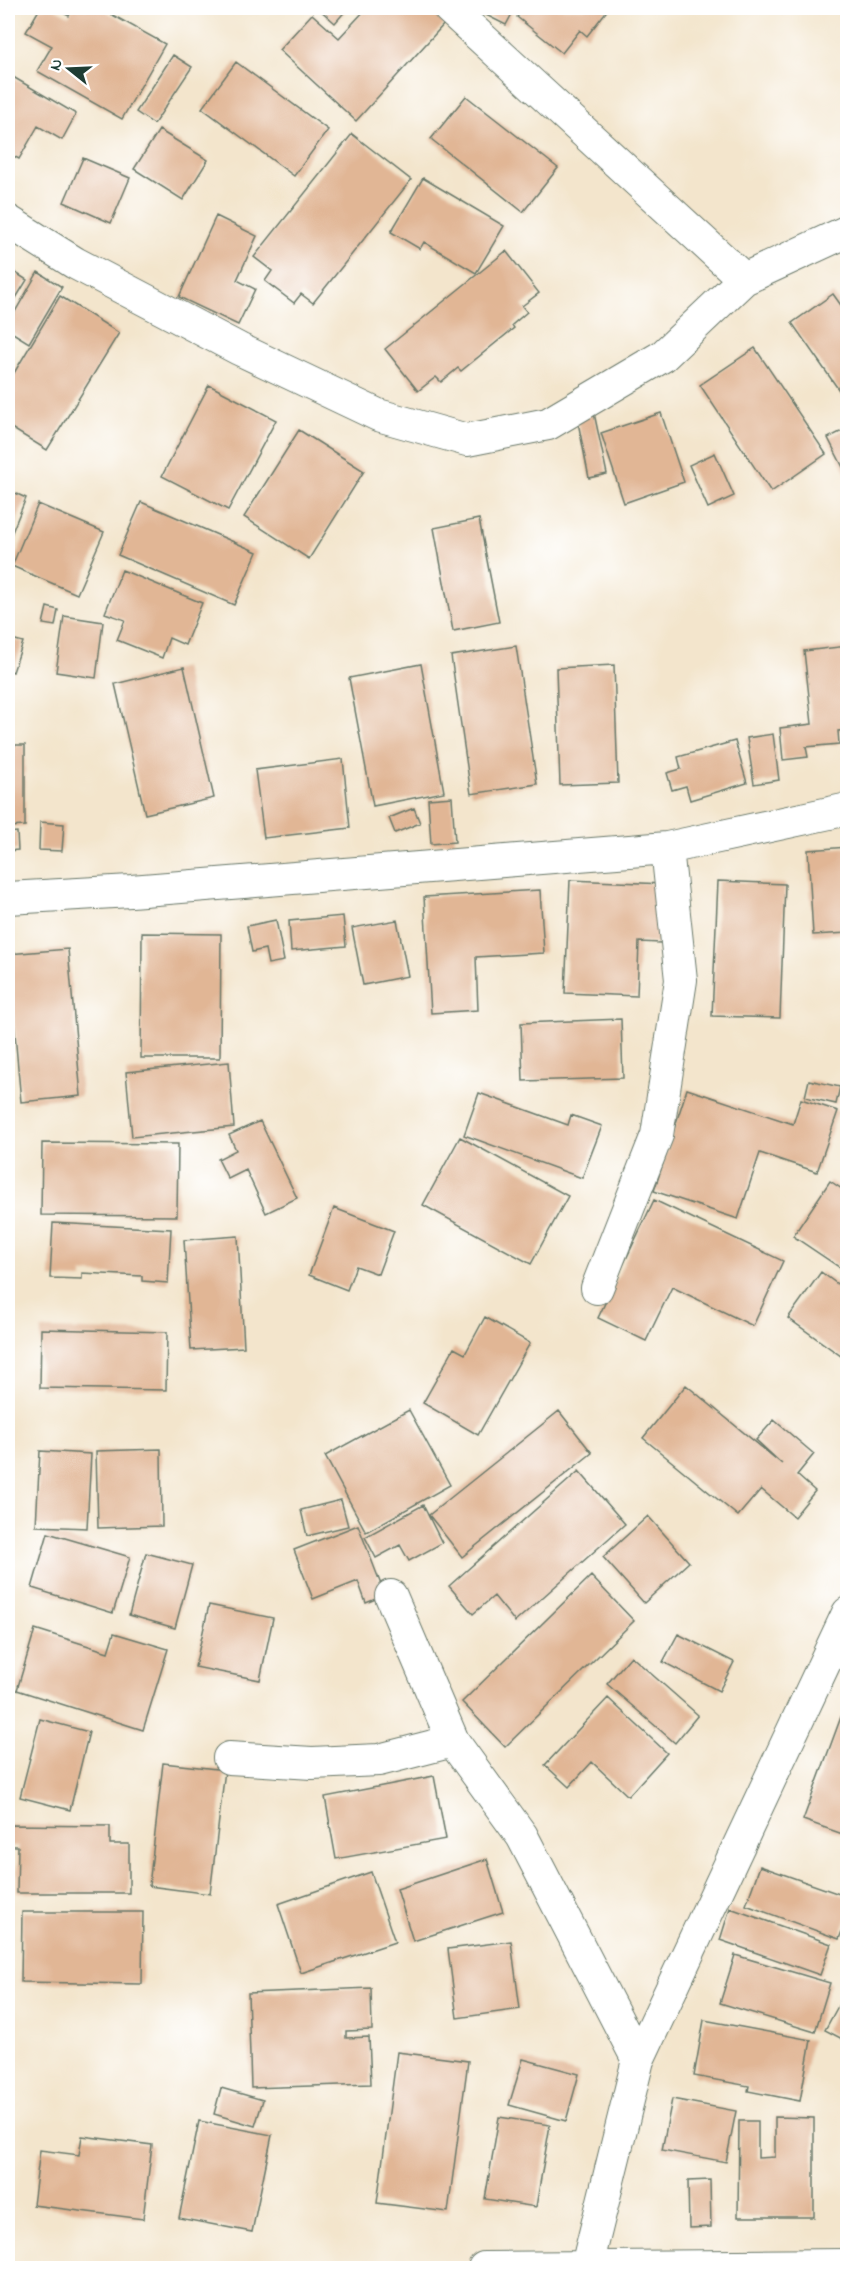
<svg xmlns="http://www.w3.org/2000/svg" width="855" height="2276" font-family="'Indie Flower',sans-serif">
  <rect width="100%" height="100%" fill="#fff"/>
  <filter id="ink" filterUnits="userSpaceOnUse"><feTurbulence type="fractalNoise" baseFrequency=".0167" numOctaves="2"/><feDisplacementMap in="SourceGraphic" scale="12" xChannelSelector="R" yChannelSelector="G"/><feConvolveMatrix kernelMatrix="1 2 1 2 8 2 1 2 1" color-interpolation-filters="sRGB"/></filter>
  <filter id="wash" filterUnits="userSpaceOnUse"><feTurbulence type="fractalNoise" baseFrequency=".008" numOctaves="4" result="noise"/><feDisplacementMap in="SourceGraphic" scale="24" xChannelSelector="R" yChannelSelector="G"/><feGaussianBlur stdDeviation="1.35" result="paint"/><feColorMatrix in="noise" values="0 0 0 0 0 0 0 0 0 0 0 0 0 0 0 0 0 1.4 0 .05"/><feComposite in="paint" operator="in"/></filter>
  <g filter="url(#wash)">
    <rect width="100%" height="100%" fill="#f3e5cc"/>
    <g id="blocks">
      <path fill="#e1b695" d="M40 8H54L69 16 73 8H100L165 44 122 119 37 71 52 46 26 32Z
        M318 8H348L335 23Z
        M367 8H428L445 23 356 121 279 50 312 14 339 38Z
        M472 8H515L506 25Z
        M525 8H609L587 36 580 30 562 53 517 17Z
        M173 55 192 67 154 124 136 112Z
        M236 62 328 130 294 176 202 108Z
        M8 74 76 114 62 140 38 126 19 159 8 153Z
        M466 96 558 168 523 212 431 139Z
        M159 130 208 160 183 200 134 169Z
        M352 134 411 180 313 303 301 294 294 303 265 281 272 271 254 257Z
        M83 158 130 178 111 223 64 202Z
        M423 178 504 226 476 273 424 242 420 249 391 232Z
        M216 216 257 236 237 280 255 289 238 325 179 297Z
        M506 251 539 293 522 306 527 312 512 325 514 328 461 371 458 368 441 382 436 377 418 391 385 349Z
        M8 268 27 280 8 311Z
        M38 272 62 287 29 343 8 330V324Z
        M833 294 848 315V403L792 323Z
        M60 296 119 333 47 450 8 426V383Z
        M755 348 826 454 771 492 700 385Z
        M209 385 276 420 228 510 162 476Z
        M594 413 607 474 589 478 577 417Z
        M661 413 684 482 624 503 601 433Z
        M848 428V477L828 438Z
        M299 430 364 471 309 559 244 517Z
        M715 453 734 496 708 508 689 465Z
        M8 490 26 498 8 542Z
        M141 502 257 552 234 605 118 555Z
        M38 504 104 532 77 594 12 566Z
        M479 519 499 622 453 631 434 528Z
        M122 570 202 603 185 645 169 638 162 658 117 640 125 620 105 613Z
        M47 607 58 610 55 626 43 624Z
        M64 616 103 622 96 678 56 672Z
        M8 638 23 642 13 672 8 670Z
        M516 646 537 784 471 794 451 656Z
        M848 646V730L838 731 839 744 806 747 808 757 783 760 780 728 812 724 804 651Z
        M421 664 444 792 373 806 349 678Z
        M614 665 618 783 560 785 556 668Z
        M184 667 214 798 145 814 115 684Z
        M773 734 779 780 754 784 747 738Z
        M735 741 747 783 690 800 686 786 672 790 667 773 681 769 678 757Z
        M8 745H25V826L8 827Z
        M343 759 350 828 264 838 255 770Z
        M452 797 455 842 431 844 428 799Z
        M414 808 420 823 395 833 389 818Z
        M40 822 64 824 62 851 39 850Z
        M17 832 18 850 8 851V833Z
        M848 847V933L813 935 808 850Z
        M570 880 664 884 661 943 639 942 637 996 565 993Z
        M718 881 785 884 780 1018 712 1016Z
        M540 890 544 953 476 957 478 1010 431 1013 424 897Z
        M343 916 346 946 291 951 289 921Z
        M276 920 284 961 268 964 265 949 252 952 247 926Z
        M397 920 408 976 363 985 352 928Z
        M142 933 221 934 220 1058H141Z
        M68 949 81 1096 21 1102 8 954Z
        M621 1019 623 1078 523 1081 521 1023Z
        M229 1062 234 1127 132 1137 126 1072Z
        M809 1080 840 1087 836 1104 805 1097Z
        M687 1089 793 1124 801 1099 838 1111 817 1172 760 1153 738 1219 654 1191Z
        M479 1093 568 1125 571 1115 602 1126 582 1178 464 1135Z
        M260 1121 297 1198 266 1213 246 1170 228 1179 218 1159 236 1150 229 1135Z
        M460 1137 568 1196 531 1264 423 1205Z
        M42 1143 178 1144 177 1216 41 1215Z
        M830 1181 848 1193V1273L793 1236Z
        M654 1200 783 1261 753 1326 672 1287 646 1341 598 1318Z
        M334 1208 394 1231 378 1274 356 1266 347 1290 309 1275Z
        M53 1223 171 1229 168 1283 142 1281V1276L82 1273V1279L50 1278Z
        M238 1236 244 1347 191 1350 184 1240Z
        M821 1272 848 1292V1361L788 1318Z
        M485 1317 530 1343 478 1435 423 1403 454 1348 465 1354Z
        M41 1329 167 1332 166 1390 40 1388Z
        M686 1385 782 1464 756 1440 774 1420 814 1454 797 1475 815 1491 794 1517 761 1489 738 1516 643 1438Z
        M409 1410 450 1485 366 1532 325 1456Z
        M559 1411 592 1453 462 1557 429 1515Z
        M161 1449 162 1526 98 1528 96 1451Z
        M40 1451 91 1454 87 1528 36 1526Z
        M579 1471 625 1524 515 1622 494 1596 473 1614 449 1586Z
        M341 1500 348 1526 307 1536 301 1510Z
        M423 1505 442 1543 409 1561 400 1545 376 1558 365 1537Z
        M648 1516 689 1562 644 1603 603 1557Z
        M358 1525 385 1595 366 1603 358 1581 313 1599 294 1550Z
        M48 1533 130 1557 113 1613 32 1588Z
        M146 1553 192 1565 175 1628 129 1615Z
        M591 1576 634 1621 505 1747 462 1702Z
        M209 1605 273 1618 260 1680 195 1667Z
        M35 1629 108 1652 114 1633 168 1649 143 1730 17 1690Z
        M678 1634 734 1662 719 1691 663 1662Z
        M631 1656 698 1715 675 1743 607 1684Z
        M608 1698 667 1753 628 1796 592 1762 569 1787 545 1765Z
        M841 1717 848 1720V1836L803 1820Z
        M40 1719 89 1732 70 1810 20 1797Z
        M163 1763 225 1770 210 1894 149 1886Z
        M434 1776 446 1839 336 1859 325 1797Z
        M8 1825 110 1826V1844H129V1893H17L18 1846H8Z
        M487 1859 503 1912 413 1941 397 1889Z
        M760 1866 848 1897V1916L839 1939 746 1905Z
        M371 1872 395 1942 301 1973 278 1904Z
        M730 1908 831 1944 820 1975 720 1940Z
        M22 1912H143L142 1984 21 1982Z
        M511 1941 520 2009 457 2018 448 1949Z
        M735 1955 830 1983 815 2032 720 2003Z
        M371 1988 372 2030 346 2031V2038L369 2037 371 2084 251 2088 248 1993Z
        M848 1988V2042L825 2030Z
        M704 2020 811 2040 800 2101 748 2091 749 2086 694 2076Z
        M397 2052 468 2061 448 2212 377 2203Z
        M523 2059 579 2074 566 2121 509 2105Z
        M221 2088 263 2100 255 2126 214 2114Z
        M672 2099 736 2111 726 2162 662 2150Z
        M499 2117 550 2125 536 2207 485 2199Z
        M775 2117 814 2118V2217H738L739 2121H758V2158L775 2157Z
        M199 2121 272 2135 252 2232 179 2218Z
        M82 2136 152 2145 143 2219 33 2205 40 2150 79 2155Z
        M710 2180 711 2227 689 2228 688 2181Z"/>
    </g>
  </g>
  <g filter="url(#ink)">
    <use href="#blocks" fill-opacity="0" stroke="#697869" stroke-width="1.5"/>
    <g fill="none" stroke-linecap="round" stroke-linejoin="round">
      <g stroke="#697869" stroke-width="34">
        <path id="street" d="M449 8 744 279
          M8 221 75 263 239 349 378 415 467 440 548 424 663 356 744 279 848 231
          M8 898 131 891 667 848 848 809
          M597 1288 657 1135 681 980 667 848
          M391 1596 453 1741
          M229 1758 312 1763 379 1760 453 1741 522 1836 638 2060
          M587 2266 638 2060 848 1613
          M484 2268 848 2265"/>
      </g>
      <use href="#street" stroke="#fff" stroke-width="32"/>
    </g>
  </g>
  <rect width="855" height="2276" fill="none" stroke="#fff" stroke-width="30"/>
  <g transform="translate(69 69) rotate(288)" stroke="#ffffff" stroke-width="4.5" paint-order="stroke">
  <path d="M0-4.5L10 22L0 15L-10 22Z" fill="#1f3d34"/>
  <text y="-9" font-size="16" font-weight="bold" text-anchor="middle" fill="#1f3d34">N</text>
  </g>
</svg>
